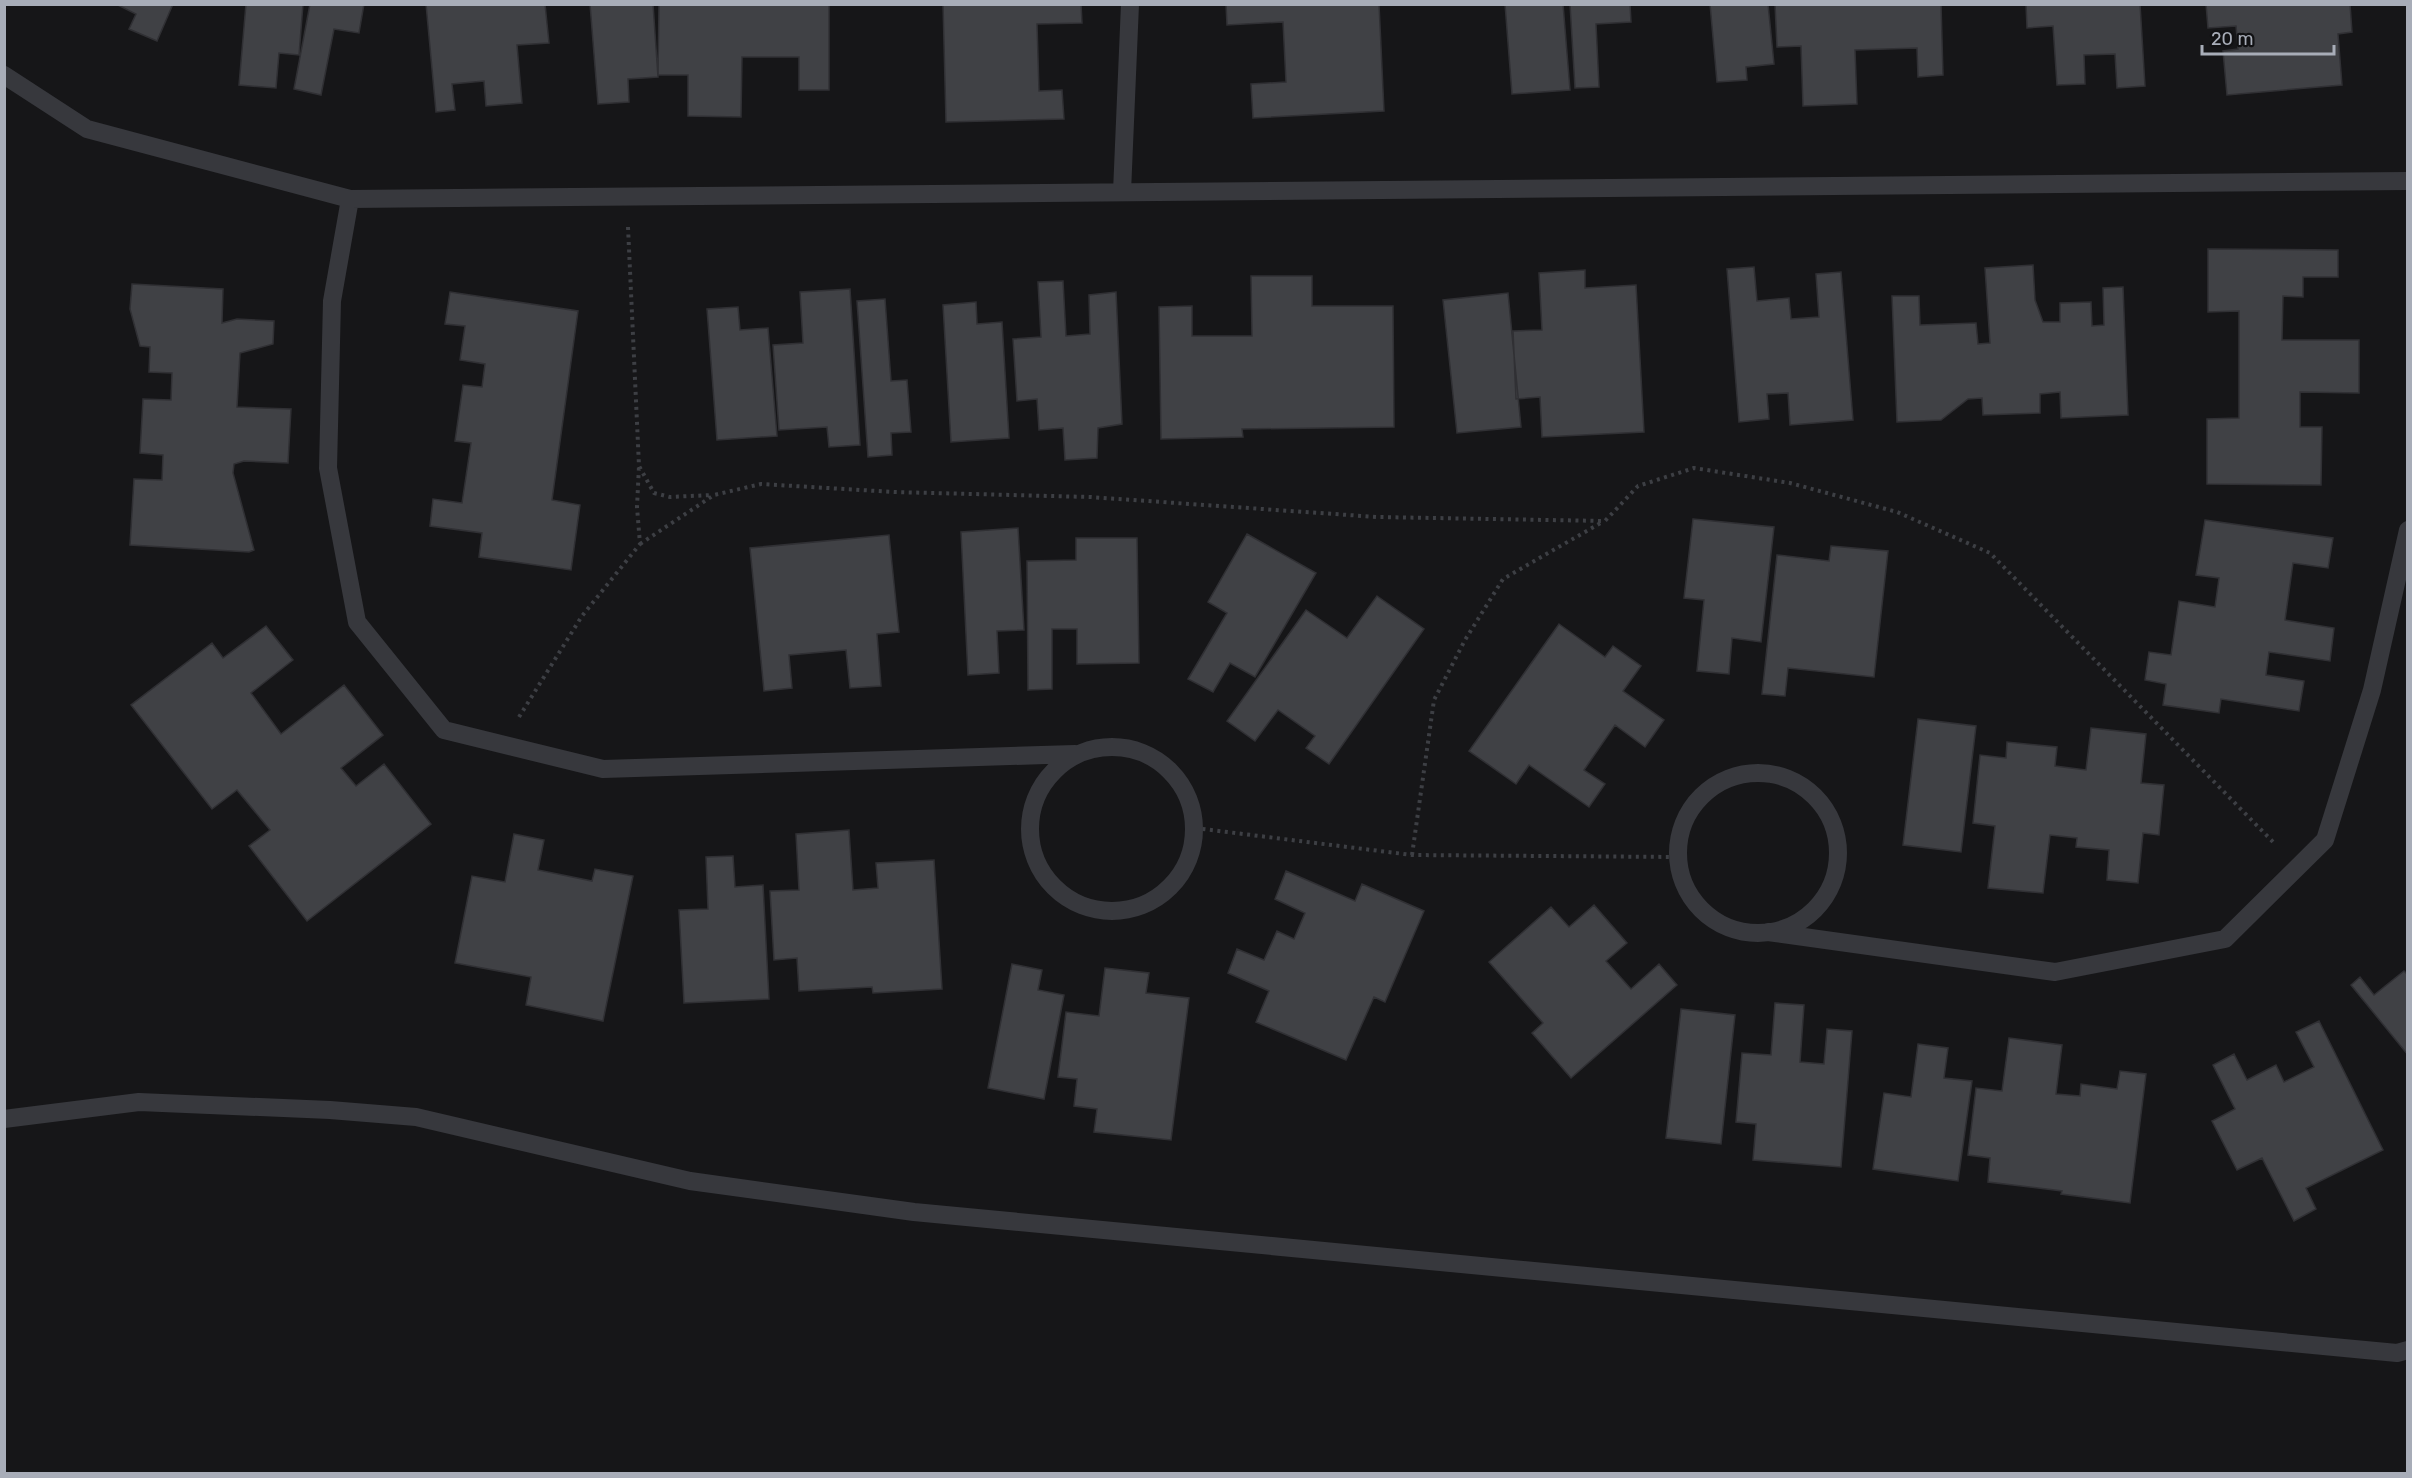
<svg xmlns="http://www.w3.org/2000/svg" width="2412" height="1478" font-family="Rubik,sans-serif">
  <rect width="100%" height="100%" fill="#161618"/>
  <path fill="#404145" stroke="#303034" stroke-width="1.5" d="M116 4H173L157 41 129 29 136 14Z
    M246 4H303L299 55 279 53 276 88 239 85Z
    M310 4H364L359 33 334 29 321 95 294 89Z
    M426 4H545L549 43 517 45 522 103 486 106 484 81 452 84 455 110 436 112Z
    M590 4H653L658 77 628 79 629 102 598 104Z
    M659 4H829V90H799V57H742L741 117 688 116V75H658Z
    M943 4H1081L1082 23 1037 24 1039 91 1062 90 1064 119 946 122Z
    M1226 4H1379L1384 111 1253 118 1251 84 1286 82 1283 22 1227 25Z
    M1505 4H1563L1570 90 1512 94Z
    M1570 4H1630L1631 22 1596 24 1599 87 1575 88Z
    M1710 4H1768L1774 64 1746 67 1747 80 1717 82Z
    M1775 4H1941L1943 75 1918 77 1917 48 1855 50 1857 104 1803 106 1801 46 1777 47Z
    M2026 4H2140L2145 86 2117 88 2115 54 2084 55 2085 84 2057 85 2053 26 2027 28Z
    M2206 4H2350L2352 32 2338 34 2342 85 2227 95 2223 51 2238 49 2236 26 2208 28Z
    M2208 249 2338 250V277H2303V297L2283 296 2282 340H2359V393L2300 392V427H2322L2321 485 2207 484V419L2239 418V311L2208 312Z
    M2033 265 2035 300 2043 322H2060V303L2091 302 2092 326 2104 325 2103 288 2123 287 2128 415 2061 418 2060 392 2040 394V413L1983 415 1982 398 1968 399 1941 420 1897 422 1892 296H1919L1920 325 1976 323 1978 344 1990 343 1985 268Z
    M1754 267 1757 301 1789 298 1791 319 1819 317 1816 274 1841 272 1853 420 1790 425 1788 393 1767 394 1769 419 1739 422 1727 269Z
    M1585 270V288L1636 285 1644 432 1542 437 1540 397 1516 399 1513 331 1542 330 1539 273Z
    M1251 276H1312V306H1393L1394 427 1242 429 1243 437 1161 439 1159 307 1192 306V336H1252Z
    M1063 281 1066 336 1090 334 1089 295 1116 292 1122 424 1098 428 1097 458 1065 460 1063 428 1039 430 1037 399 1017 401 1013 339 1041 337 1038 282Z
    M132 284 223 289 222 323 237 319 274 321 273 344 240 353 237 407 291 409 288 463 244 461 234 464 233 473 254 550 249 552 130 545 134 479 162 480 163 455 140 453 143 399 171 400 172 373 149 372 150 347 140 346 130 309Z
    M850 289 860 445 829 447 827 427 779 430 773 345 803 343 800 292Z
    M450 292 578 311 552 500 580 505 571 570 479 557 482 533 430 526 433 499 462 503 471 443 455 441 463 385 482 387 485 364 460 360 465 326 445 324Z
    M1508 293 1521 427 1457 433 1443 300Z
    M885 299 891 381 907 380 911 432 891 433 892 455 868 457 857 301Z
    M976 302 977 324 1002 322 1009 438 951 442 943 305Z
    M738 307 740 330 768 328 777 436 717 440 707 309Z
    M1693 519 1774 527 1761 642 1732 638 1729 674 1697 671 1704 600 1684 598Z
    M2205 520 2333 538 2328 568 2293 563 2285 620 2334 628 2330 661 2269 652 2266 675 2304 681 2299 711 2221 699 2219 713 2163 705 2166 684 2145 680 2149 652 2171 655 2179 601 2215 607 2219 578 2196 575Z
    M1018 528 1024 630 997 631 999 673 968 675 961 532Z
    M1247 534 1316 573 1255 677 1230 663 1213 692 1188 679 1227 613 1208 602Z
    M889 535 899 632 877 634 881 686 850 688 846 650 789 655 792 688 764 691 750 548Z
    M1076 538H1137L1139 663 1077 664V629H1052V689L1028 690 1027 561 1076 560Z
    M1831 546 1888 551 1874 677 1788 668 1785 696 1762 694 1777 555 1829 561Z
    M1377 596 1424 629 1329 764 1306 748 1315 736 1278 710 1255 741 1227 721 1306 610 1347 638Z
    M1559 624 1605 657 1613 646 1641 666 1623 691 1664 720 1645 747 1615 725 1584 770 1605 784 1589 807 1529 765 1516 784 1469 751Z
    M266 626 293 660 251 693 281 734 344 685 383 735 341 768 356 786 384 764 431 824 307 921 249 846 270 830 237 790 212 809 131 705 212 643 223 658Z
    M1918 719 1976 726 1961 852 1903 845Z
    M2091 728 2146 734 2141 783 2164 785 2159 835 2143 833 2138 883 2107 880 2109 850 2076 847 2077 838 2050 835 2043 893 1988 888 1995 826 1973 823 1980 755 2006 758 2007 742 2057 747 2055 766 2086 770Z
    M849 830 853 890 878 888 876 863 934 860 942 989 873 993 872 987 799 991 797 958 774 960 770 891 799 890 796 834Z
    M514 834 544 840 538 870 592 881 595 869 633 876 603 1021 526 1005 531 977 455 963 472 876 505 882Z
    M733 856 735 887 763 885 769 999 684 1003 679 910 708 909 706 857Z
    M1286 871 1355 901 1362 884 1424 911 1385 1002 1374 997 1346 1060 1256 1022 1269 991 1228 973 1237 949 1264 960 1277 931 1294 939 1305 913 1275 899Z
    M1594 905 1627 943 1606 961 1631 989 1659 964 1677 985 1571 1078 1532 1033 1543 1023 1489 962 1551 907 1569 927Z
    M1012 964 1042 970 1038 990 1064 995 1044 1099 988 1088Z
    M1105 968 1149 973 1146 993 1189 998 1171 1140 1094 1132 1097 1109 1074 1106 1077 1079 1058 1077 1066 1012 1099 1016Z
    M2404 971 2408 975V1055L2351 985 2360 977 2374 995Z
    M1775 1003 1804 1005 1800 1062 1824 1064 1827 1029 1852 1031 1841 1167 1753 1160 1756 1124 1736 1122 1742 1053 1771 1055Z
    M1681 1009 1735 1015 1721 1144 1666 1138Z
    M2319 1021 2383 1150 2306 1188 2316 1209 2294 1221 2262 1158 2237 1170 2212 1121 2235 1109 2213 1065 2234 1054 2247 1080 2276 1065 2284 1082 2314 1067 2296 1032Z
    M2009 1038 2062 1045 2056 1094 2080 1096 2081 1084 2117 1089 2120 1071 2146 1074 2130 1203 2061 1194 2062 1191 1988 1182 1990 1158 1968 1155 1976 1088 2002 1091Z
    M1918 1044 1948 1048 1944 1078 1972 1081 1958 1181 1873 1169 1884 1093 1911 1097Z"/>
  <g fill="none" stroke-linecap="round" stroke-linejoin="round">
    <path stroke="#3d3f44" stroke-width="4" stroke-dasharray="3 4.5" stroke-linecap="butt" d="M628 227 639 466 654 493 670 497 712 495
      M640 544 714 495 761 484 894 492 1090 497 1377 517 1605 521 1638 486 1694 468 1790 483 1897 512 1990 553 2276 845
      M519 717 582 616 640 544 637 507 639 466
      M1195 828 1412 855 1677 857
      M1412 855 1434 700 1465 640 1503 579 1604 521"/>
    <path stroke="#37383d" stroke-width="18" d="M4 75 87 129 350 199 2408 181
      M1122 192 1130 4
      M350 199 332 301 328 468 357 622 444 730 603 769 1075 754
      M1030 829a82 82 0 1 1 164 0a82 82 0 1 1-164 0Z
      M1678 853a80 80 0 1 1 160 0a80 80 0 1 1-160 0Z
      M1768 932 2055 972 2225 939 2325 840 2372 690 2408 530
      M4 1119 139 1102 330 1110 416 1117 690 1181 914 1212 2397 1353 2408 1350"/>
  </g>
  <rect width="2412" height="1478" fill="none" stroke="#a8adb8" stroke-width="12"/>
  <path d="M2202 45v9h132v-9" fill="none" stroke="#a8adb8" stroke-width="3"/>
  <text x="2211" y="45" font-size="18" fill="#a8adb8" stroke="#111113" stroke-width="4.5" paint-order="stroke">20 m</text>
</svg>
